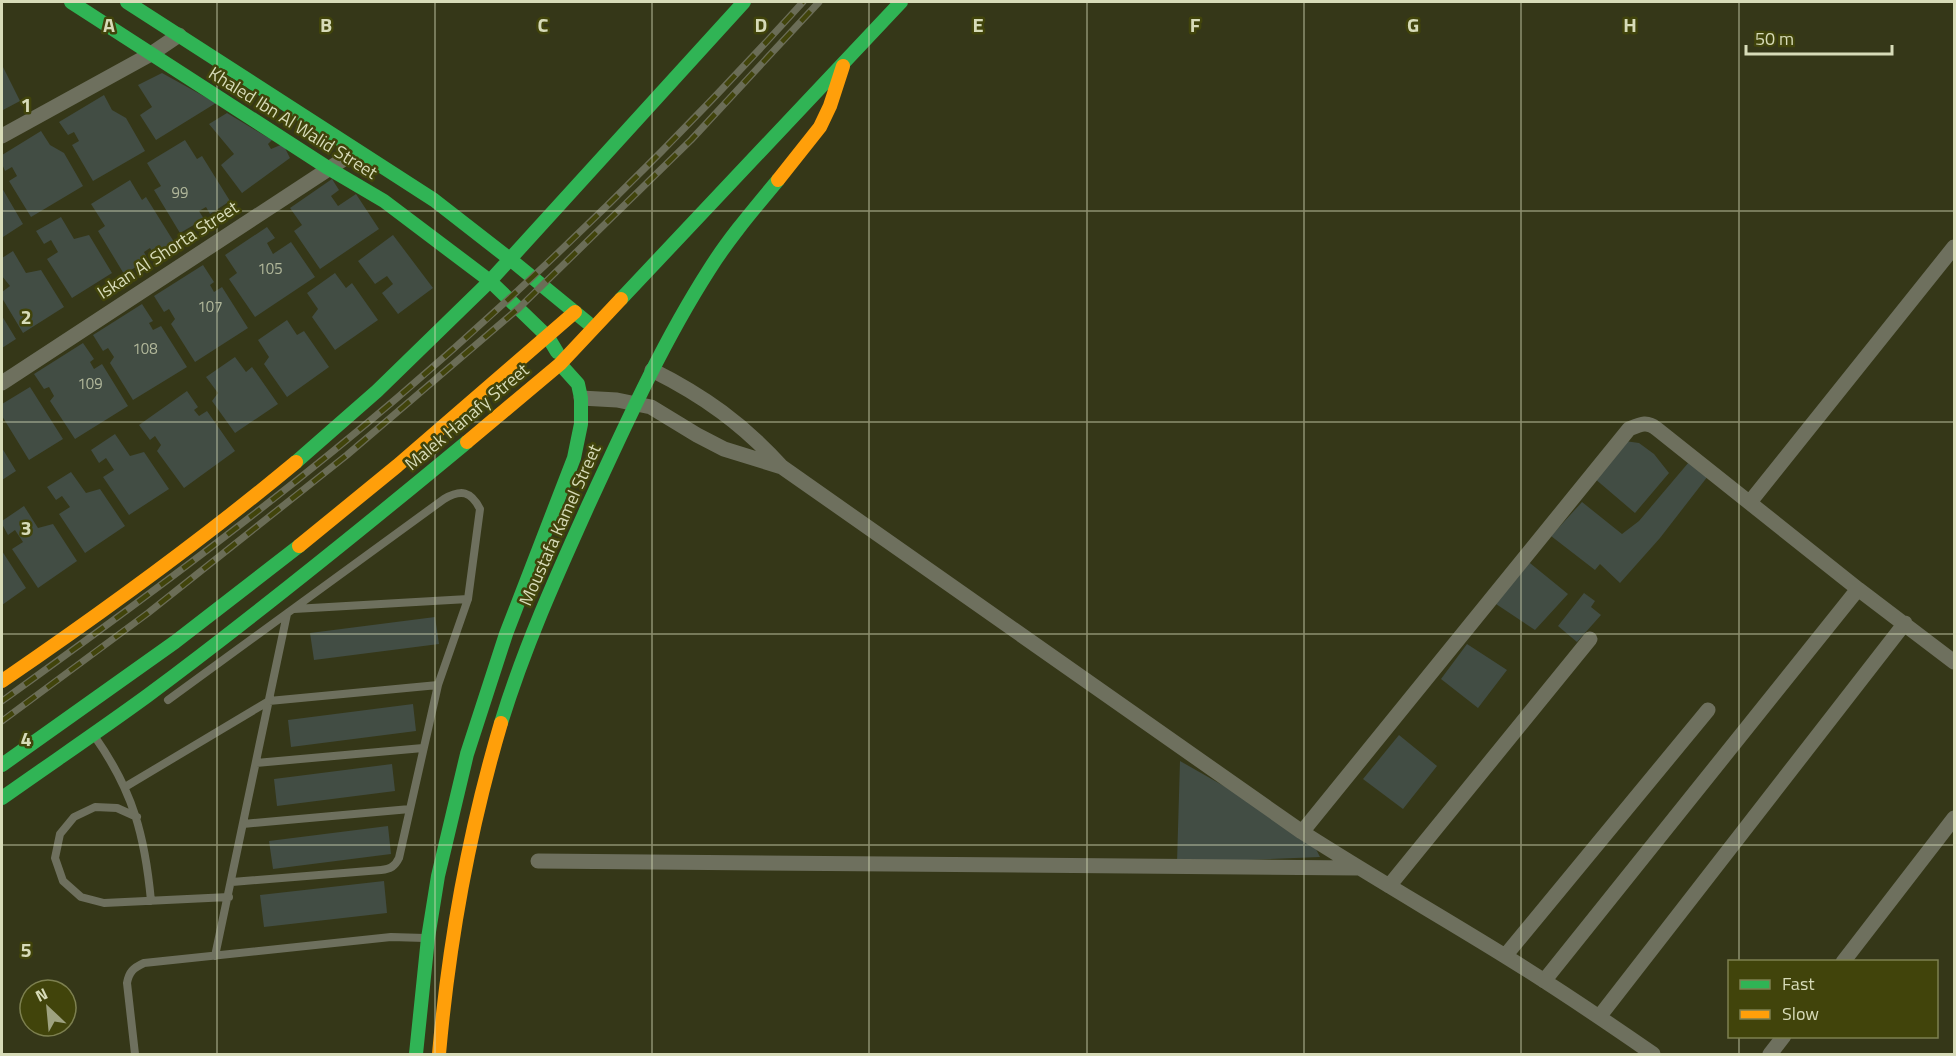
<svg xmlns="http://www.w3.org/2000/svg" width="1956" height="1056" font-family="'Titillium Web',sans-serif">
  <rect width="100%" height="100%" fill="#353718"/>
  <path fill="#424d44" d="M2 65 20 101 3 110 2 108Z
    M162 73 216 103 156 140 140 115 152 107 138 85Z
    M104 95 112 110 126 118 145 151 93 181 72 145 79 141 74 132 68 135 59 122Z
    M227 113 272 140 268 144 271 149 283 144 290 158 242 193 221 165 234 154 209 124Z
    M41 131 50 145 64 153 83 186 31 217 9 181 17 176 12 167 5 171 2 164V155Z
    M185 140 197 159 202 156 230 201 210 214 206 207 199 211 204 219 180 233 154 190 161 186 147 163Z
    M332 179 339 190 331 196 338 206 356 194 379 229 320 269 294 231 302 225 290 208Z
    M130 180 142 200 146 197 174 242 154 254 150 248 144 252 148 260 124 274 98 231 105 226 91 204Z
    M2 188 23 224 3 237 2 234Z
    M61 217 74 239 89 235 112 273 72 298 47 259 58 252 51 240 44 244 36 231Z
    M267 227 275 238 267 243 273 254 291 242 315 277 255 317 229 279 237 273 225 255Z
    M393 235 433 288 398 314 382 293 393 284 387 276 375 284 358 261Z
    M13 251 26 273 41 270 64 307 23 333 2 298V292L10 286 2 276V258Z
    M203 265 214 282 210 285 214 292 222 287 248 328 195 362 171 324 175 319 169 309 164 312 154 296Z
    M335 273 346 288 352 283 378 320 335 350 312 317 318 309 307 293Z
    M142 304 153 321 149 323 153 330 161 326 187 367 133 400 110 363 114 357 108 348 103 351 93 335Z
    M2 316 16 339 2 348Z
    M287 320 297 335 304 331 329 367 287 397 264 364 269 357 258 340Z
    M83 343 94 359 90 362 94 369 102 364 128 406 75 439 50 401 54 396 49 387 44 389 34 374Z
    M235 357 246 372 252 367 278 404 235 433 212 401 218 393 206 377Z
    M30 387 63 439 29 460 2 416V404Z
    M187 391 198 407 194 410 199 416 207 411 235 451 184 488 157 451 161 445 155 436 150 440 139 425Z
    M115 434 130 456 144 452 169 489 129 515 103 477 114 470 106 458 99 463 91 450Z
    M1625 441 1639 443 1654 454 1669 473 1635 513 1594 478Z
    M2 448 16 471 2 480Z
    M1689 462 1708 476 1660 538 1620 583 1600 564 1595 570 1551 536 1582 502 1622 534 1639 521Z
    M71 472 86 493 100 489 125 526 85 553 59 514 70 507 62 496 56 500 47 487Z
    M24 506 38 528 53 524 77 561 38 588 12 549 23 542 15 530 8 535 2 524V521Z
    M2 551 26 588 2 605Z
    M1525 559 1568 594 1535 630 1496 604Z
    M1584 593 1595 601 1591 607 1601 615 1577 642 1558 626Z
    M435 617 439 644 314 660 310 633Z
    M1467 644 1507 670 1478 708 1441 679Z
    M413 704 416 731 291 747 288 720Z
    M1399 735 1437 766 1403 809 1363 779Z
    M1180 761 1231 790 1315 847 1320 857 1177 863Z
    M392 764 395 791 277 806 274 779Z
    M388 826 391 854 273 869 269 841Z
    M384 881 387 913 264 927 260 895Z"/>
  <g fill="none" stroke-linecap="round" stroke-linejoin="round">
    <path stroke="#6e705e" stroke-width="8" d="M294 609 468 599
      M168 700 444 499C461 489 471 491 480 509L468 599 438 685 399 858C395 866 391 869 381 870L232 882
      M95 737C133 791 145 836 151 901
      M256 763 423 748
      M125 787 269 701 438 685
      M137 817 117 808 95 807 74 817 60 834 55 858 63 881 81 897 104 903 229 897
      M243 824 410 809
      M215 956 287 614
      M135 1054 127 983C129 972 133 968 144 963L391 937 425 938"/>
    <path stroke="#6e705e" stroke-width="15" d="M2 136 151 54 179 35
      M652 370C704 396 743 424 782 467L1302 832C1369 875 1437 914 1505 956 1555 987 1604 1020 1653 1054
      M2 383 356 151
      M581 398 617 400 651 407 697 435 724 449 782 467
      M1750 502 1954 247
      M1302 832 1629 429C1641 424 1647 421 1657 429L1858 589 1954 662
      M538 861 1359 868
      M1389 886 1590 639
      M1505 956 1708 710
      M1843 962 1954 818
      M1544 981 1858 589
      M1599 1017 1905 623
      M1770 1054 1784 1036"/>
    <path stroke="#30b455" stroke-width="14" d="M71 2 328 168 384 201 490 281 377 391 296 462
      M127 2 434 200 511 260
      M511 260 588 323
      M621 299 901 2
      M557 352 548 337 490 281 744 2
      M501 723C524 648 555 579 587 508 624 428 661 345 709 270 729 238 754 209 778 180
      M2 765 175 642 299 546
      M2 798C50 764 99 731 147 696 256 615 362 529 467 442
      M416 1054 428 938 438 876 467 754 506 634 574 458 581 424V398L578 384 560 364"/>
    <path stroke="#ff9f0a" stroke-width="14" d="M778 180 820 127 830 106 843 66
      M467 442 560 364 621 299
      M299 546 397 466 575 312
      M2 681C103 612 202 540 296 462
      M439 1054C449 941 469 831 501 723"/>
    <g stroke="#6b6d57" stroke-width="7">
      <path id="rail" d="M2 701C137 604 270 506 397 398 541 275 676 142 803 2
        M2 721 148 613 347 455 519 308 691 140 819 2"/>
    </g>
    <use href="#rail" stroke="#41440b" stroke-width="4.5" stroke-dasharray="14" stroke-linecap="butt"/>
  </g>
  <path fill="none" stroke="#d7dbb8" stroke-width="1.5" stroke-opacity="0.55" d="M217 2V1054M435 2V1054M652 2V1054M869 2V1054M1087 2V1054M1304 2V1054M1521 2V1054M1739 2V962M2 211H1954M2 422H1954M2 634H1954M2 845H1954M1739 1036V1054"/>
  <g text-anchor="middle" stroke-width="5" stroke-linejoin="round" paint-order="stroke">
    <g font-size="15" fill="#b2b89b">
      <text x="180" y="198">99</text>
      <text x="270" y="274">105</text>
      <text x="210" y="312">107</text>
      <text x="145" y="354">108</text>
      <text x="90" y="389">109</text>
    </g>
    <g font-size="18" fill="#d7dbb8" stroke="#41440b">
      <text transform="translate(293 123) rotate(32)" y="6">Khaled Ibn Al Walid Street</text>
      <text transform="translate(168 250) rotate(-33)" y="6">Iskan Al Shorta Street</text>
      <text transform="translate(467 417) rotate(-40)" y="6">Malek Hanafy Street</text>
      <text transform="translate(560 525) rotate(-66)" y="6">Moustafa Kamel Street</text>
    </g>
  </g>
  <g font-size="20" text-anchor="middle" font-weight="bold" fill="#d7dbb8" stroke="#41440b" stroke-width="5" stroke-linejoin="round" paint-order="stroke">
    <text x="109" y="32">A</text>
    <text x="326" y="32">B</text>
    <text x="543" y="32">C</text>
    <text x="761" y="32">D</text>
    <text x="978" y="32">E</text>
    <text x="1195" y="32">F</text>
    <text x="1413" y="32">G</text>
    <text x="1630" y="32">H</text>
    <text x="26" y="112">1</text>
    <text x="26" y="324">2</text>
    <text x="26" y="535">3</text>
    <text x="26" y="746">4</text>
    <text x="26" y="957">5</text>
  </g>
  <rect width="1956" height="1056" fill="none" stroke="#d7dbb8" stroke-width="6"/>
  <rect x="1728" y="960" width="210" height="78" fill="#41440b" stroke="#7d8050" stroke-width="1.5"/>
  <rect x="1740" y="980" width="30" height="9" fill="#30b455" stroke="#7d8050" stroke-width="1.5"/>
  <text x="1782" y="990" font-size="18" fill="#d7dbb8">Fast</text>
  <rect x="1740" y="1010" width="30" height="9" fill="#ff9f0a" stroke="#7d8050" stroke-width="1.5"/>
  <text x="1782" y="1020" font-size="18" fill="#d7dbb8">Slow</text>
  <g transform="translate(48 1008) rotate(334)"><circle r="28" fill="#41440b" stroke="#7d8050" stroke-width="1.5"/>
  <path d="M0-4.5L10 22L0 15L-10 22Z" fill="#9ea280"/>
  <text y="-9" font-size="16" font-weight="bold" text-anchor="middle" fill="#d7dbb8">N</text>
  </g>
  <path d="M1746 45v9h146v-9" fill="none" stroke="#d7dbb8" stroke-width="3"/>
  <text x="1755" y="45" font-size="18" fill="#d7dbb8" stroke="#41440b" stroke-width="4.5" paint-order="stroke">50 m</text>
</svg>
